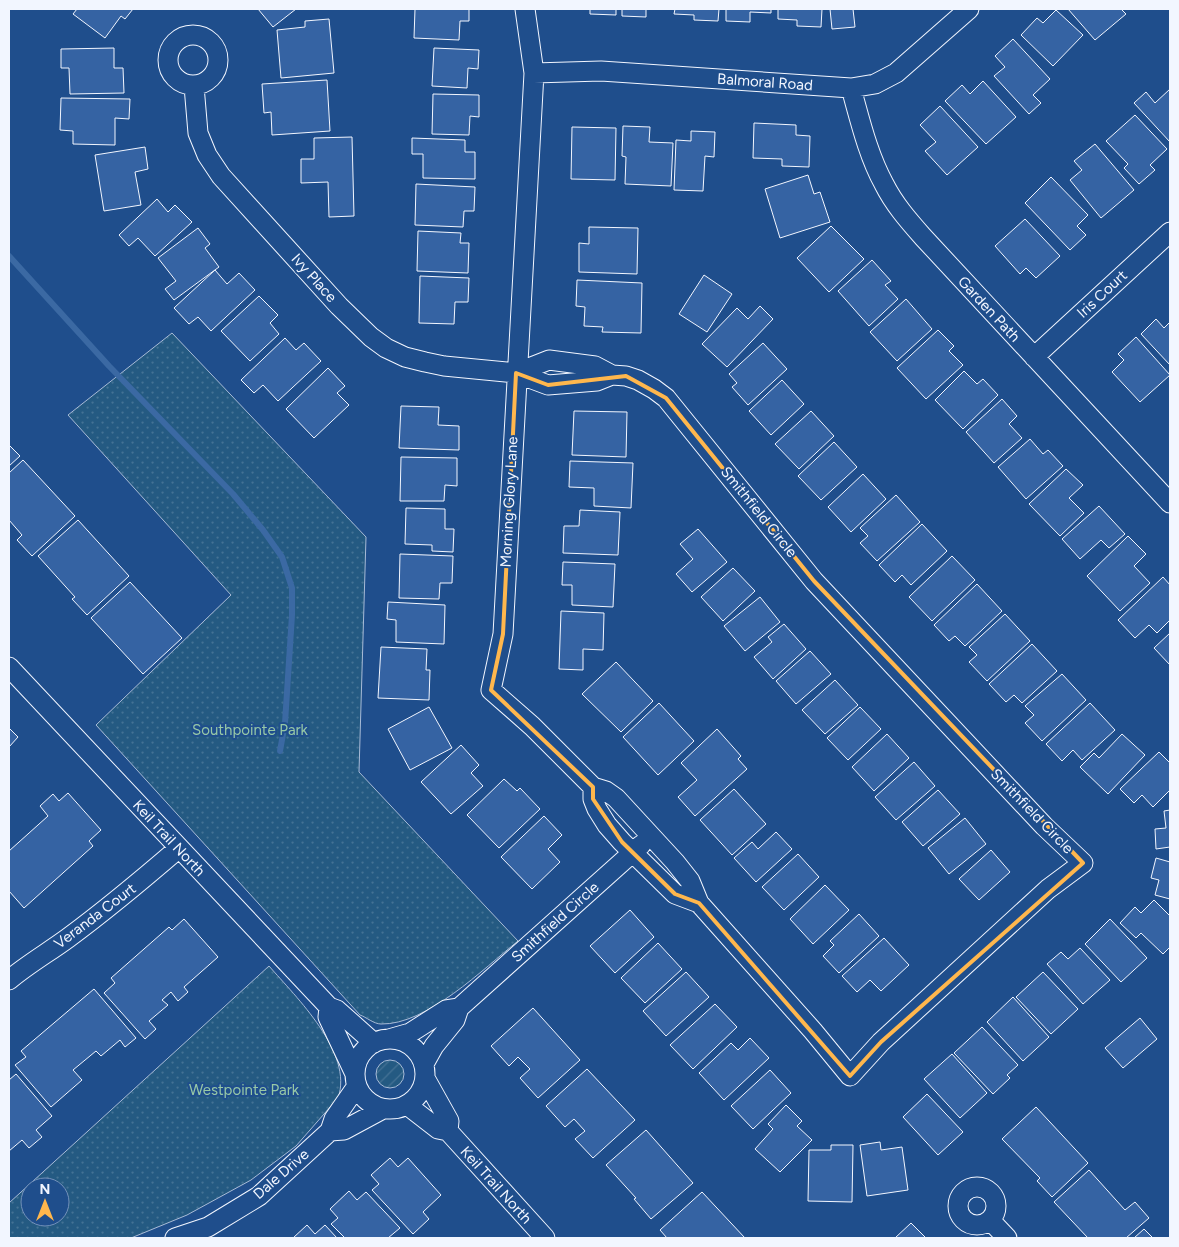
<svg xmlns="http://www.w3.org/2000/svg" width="1179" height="1247" font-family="Figtree,sans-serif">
  <defs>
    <pattern id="park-dots" width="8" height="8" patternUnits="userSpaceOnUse" patternTransform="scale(1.25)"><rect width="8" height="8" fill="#245a82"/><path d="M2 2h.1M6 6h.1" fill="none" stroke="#447295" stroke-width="1.8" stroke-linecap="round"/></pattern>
    <pattern id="garden-furrows" width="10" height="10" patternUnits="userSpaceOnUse" patternTransform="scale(1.25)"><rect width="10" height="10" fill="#245a82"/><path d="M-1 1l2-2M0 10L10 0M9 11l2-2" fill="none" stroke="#447295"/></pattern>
  </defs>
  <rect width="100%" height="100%" fill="#1f4e8c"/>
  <path fill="url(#park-dots)" stroke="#a8bbd7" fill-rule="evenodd" d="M172 333 366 537 359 772 518 941C483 969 427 1025 381 1024 374 1024 366 1017 360 1015L96 725 231 595 68 415Z
    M269 966C296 997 354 1053 338 1098L296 1146 251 1180 187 1215 131 1238H9V1203ZM30 1187H60V1217H30Z"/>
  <path fill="url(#garden-furrows)" stroke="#a8bbd7" d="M376 1074a14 14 0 1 1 28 0a14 14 0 1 1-28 0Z"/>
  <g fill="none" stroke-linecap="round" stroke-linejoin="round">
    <path stroke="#3b69a3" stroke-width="6" d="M9 256 109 366 233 494 263 530 282 557 292 588V615L285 723 280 751"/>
  </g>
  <path fill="#3563a3" stroke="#f2f6ff" d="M77 9H133L125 19 121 16 105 38 73 14Z
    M258 9H296L273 27Z
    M415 9H469V21H460L459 40 414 38Z
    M590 9H616V15L590 14Z
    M622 9H646V17L622 16Z
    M675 9H719L718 21 694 20V15L674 14Z
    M726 9H771V13L750 12V22L726 21Z
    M778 9H822L821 27 797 26V20L778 19Z
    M830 9H853L855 27 832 29Z
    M1068 9H1121L1126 14 1095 40Z
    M1056 10 1083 35 1053 66 1021 35 1037 18 1043 23Z
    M329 19 334 73 281 78 277 30 305 27V21Z
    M1013 39 1050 79 1033 95 1041 103 1029 114 994 76 1005 67 995 56Z
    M114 48V68H123L124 93 70 94 69 68H61V49Z
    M434 48 479 50 478 69 468 68 467 88 432 86Z
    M327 80 330 131 272 135 271 112 264 113 262 84Z
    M983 81 1016 117 986 144 945 101 962 85 970 94Z
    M1170 89V142L1134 103 1146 92 1155 103Z
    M433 94 479 95V117L470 116 469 135 432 134Z
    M61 98 130 99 129 119 115 118V145L73 144V131L60 130Z
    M940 106 978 147 947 175 925 151 936 142 920 125Z
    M1135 115 1167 149 1150 165 1155 170 1139 184 1124 168 1128 164 1106 141Z
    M754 123 796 125V135L810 136 809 167 782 166V159L753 158Z
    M623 126 650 127 649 142 673 143 671 186 625 184 626 157 622 156Z
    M572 127 616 128 615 180 571 179Z
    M691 131 715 132 714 157 705 156 703 191 674 190 676 140 691 141Z
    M352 137 354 216 329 217 328 182 301 183V159H314V138Z
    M412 138 465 140V152H475V179L423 178V154H412Z
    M1095 144 1134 190 1101 218 1070 180 1082 170 1074 161Z
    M145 147 148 169 135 172 141 205 104 211 95 155Z
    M808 175 814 194 820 192 830 222 780 238 765 189Z
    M1051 177 1088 215 1077 226 1086 235 1070 250 1025 203Z
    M416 184 475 187 474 211H464L463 227 415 225Z
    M157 199 168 212 175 205 192 222 155 256 138 238 129 246 119 235Z
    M1025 219 1060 256 1036 278 1026 268 1020 274 995 246Z
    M831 226 864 259 829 292 797 258Z
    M589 227 638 228 637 274 579 272V243L589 244Z
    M198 228 210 244 205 248 219 267 174 300 165 289 176 281 158 258Z
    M418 231 461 233 460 243H469L468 273 417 271Z
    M872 260 891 281 885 285 898 299 869 326 838 291Z
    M215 270 227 284 239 273 255 290 211 331 198 317 189 324 174 308Z
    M704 275 732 294 707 332 679 314Z
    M420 276 469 278 468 302H455L454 324 419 323Z
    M577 280 642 283 641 333 602 332 603 327 584 326 585 307 576 306Z
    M259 296 278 315 270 323 279 334 250 361 221 331Z
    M906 299 932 329 897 361 870 332Z
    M760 306 773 319 727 367 702 344 737 308 748 319Z
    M1156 319 1164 328 1170 322V365L1141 334Z
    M938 330 954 346 949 351 963 365 926 399 897 368Z
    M1136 337 1170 375 1140 402 1112 372 1124 360 1118 354Z
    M285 338 296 350 304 343 321 361 278 401 263 385 254 393 241 380Z
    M763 343 787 369 748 405 732 387 737 383 729 374Z
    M328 368 345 386 337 393 349 405 314 438 286 409Z
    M964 371 977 384 983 379 998 395 963 429 935 400Z
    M782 380 804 404 771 435 749 411Z
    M1002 399 1017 416 1009 424 1022 438 994 463 966 432Z
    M401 406 439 407 438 425 459 426V450L399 448Z
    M574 411 627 412 626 457 572 455Z
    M811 411 834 436 799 469 775 444Z
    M1030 439 1043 454 1048 450 1063 466 1026 499 998 467Z
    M834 442 857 467 821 500 798 476Z
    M9 445 20 456 9 466Z
    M401 457 457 458V486L445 485 444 501H400Z
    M23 460 75 516 32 556 17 540 22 535 9 520V473Z
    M570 461 633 463 631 508 594 506V488L569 487Z
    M1066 469 1083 485 1069 498 1084 513 1060 536 1029 504Z
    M863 474 886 499 851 532 828 507Z
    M896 495 920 522 877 561 860 543 868 536 860 528Z
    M1099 506 1125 534 1109 548 1101 540 1080 559 1062 539Z
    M406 508 445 509V529H454L453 552 432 551V545L405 544Z
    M580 510 620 512 618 555 563 553 564 526H579Z
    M78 520 129 576 87 615 72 599 75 597 38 556Z
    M922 524 947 551 911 585 902 575 895 582 879 565Z
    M698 529 727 562 692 592 676 574 693 559 680 544Z
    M1128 536 1146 554 1134 566 1150 583 1120 611 1087 576Z
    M400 554 453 556 452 583H440L439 599 399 598Z
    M952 556 975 580 932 621 909 597Z
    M563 562 615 564 613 607 572 605V585H562Z
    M733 568 755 591 723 621 701 597Z
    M1163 577 1170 585V620L1157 633 1149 625 1135 638 1118 620Z
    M130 582 182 638 143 674 91 618Z
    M977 584 1002 611 965 646 955 636 949 641 934 625Z
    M760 597 780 622 745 651 724 626Z
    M388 602 445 605 444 644 396 642V620L387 619Z
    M561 611 604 613 603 650 583 649V670L559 669Z
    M1005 614 1030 641 987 681 969 662 977 655 969 647Z
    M784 624 806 649 773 679 754 657 772 642 768 637Z
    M1170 633V665L1154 648Z
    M1032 644 1057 671 1022 703 1014 695 1006 702 989 684Z
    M381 647 427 649 426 670H430L429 700 378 698Z
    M810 651 831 674 796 704 776 681Z
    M616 662 653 701 621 732 582 694Z
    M1062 674 1086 700 1042 741 1025 723 1034 715 1025 706Z
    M835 680 858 705 825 734 802 710Z
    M659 703 694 741 658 775 623 737Z
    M1090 703 1115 730 1082 760 1073 750 1062 761 1046 744Z
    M429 707 452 748 410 770 388 729Z
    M860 707 881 729 848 760 827 738Z
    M9 728 18 737 9 747Z
    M717 729 741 756 738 759 747 769 695 816 678 797 697 780 681 763Z
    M887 734 909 758 874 791 852 767Z
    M1122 734 1145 755 1108 794 1080 767 1094 753 1099 758Z
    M461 745 479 765 471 773 483 786 451 814 421 782Z
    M1159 752 1170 763V790L1153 807 1142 795 1134 803 1120 789Z
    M914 762 935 786 896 820 875 797Z
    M504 779 517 791 520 788 540 809 499 848 467 815Z
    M734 789 766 824 732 855 700 820Z
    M938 790 960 814 923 846 902 822Z
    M68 793 101 830 89 841 93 846 24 908 9 891V851L48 816 40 806 53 794 59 801Z
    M1170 810V847L1156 849 1155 829 1166 828 1164 811Z
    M544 816 562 835 548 849 560 862 532 889 501 857Z
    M965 818 986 844 949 874 928 848Z
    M776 832 792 849 756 882 734 858 752 842 758 849Z
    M991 850 1010 872 979 900 959 879Z
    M798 854 819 877 784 910 762 887Z
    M1156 858 1170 862V899L1155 895 1159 880 1151 878Z
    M825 885 849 910 813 944 790 919Z
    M1154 900 1170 916V947L1163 954 1141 933 1136 938 1120 923 1135 907 1141 913Z
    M630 910 654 937 615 973 590 946Z
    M859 914 879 936 839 973 823 956 834 945 830 941Z
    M184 919 218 957 184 987 188 992 178 1001 171 992 162 1000 168 1005 149 1021 156 1029 145 1039 104 993 115 983 111 978 169 927 172 930Z
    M1110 919 1147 958 1121 982 1085 944Z
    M884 938 909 965 881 991 870 980 857 992 842 976Z
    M658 943 682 969 645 1003 621 978Z
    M1080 948 1110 980 1083 1004 1047 964 1061 952 1068 959Z
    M686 972 709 997 666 1036 643 1011Z
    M1043 972 1078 1009 1051 1034 1016 997Z
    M94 989 136 1038 125 1047 120 1040 101 1056 96 1051 73 1070 82 1080 51 1107 15 1065 26 1057 21 1051Z
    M1013 997 1049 1037 1023 1061 987 1022Z
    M715 1004 737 1027 693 1069 670 1045Z
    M533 1008 580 1060 538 1098 520 1078 530 1069 518 1057 509 1066 491 1046Z
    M1140 1018 1157 1039 1123 1068 1105 1048Z
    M982 1027 1018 1065 1007 1075 1010 1078 993 1094 954 1053Z
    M750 1038 769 1058 724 1100 699 1073 731 1043 738 1050Z
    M952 1054 987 1093 960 1118 924 1079Z
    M587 1069 635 1120 593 1158 575 1139 585 1131 574 1119 565 1127 546 1106Z
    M770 1070 791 1093 753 1129 731 1106Z
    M16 1074 52 1116 36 1130 42 1137 29 1148 22 1140 9 1151V1080Z
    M927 1094 963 1132 938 1155 903 1117Z
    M786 1105 802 1121 797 1126 812 1140 780 1172 755 1149 773 1129 768 1124Z
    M1036 1107 1088 1163 1052 1197 1037 1181 1040 1178 1002 1139Z
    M646 1130 693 1183 651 1219 634 1199 636 1198 606 1165Z
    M880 1142 881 1150 902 1147 908 1190 867 1196 860 1145Z
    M831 1145H853L852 1202 808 1201 809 1150H831Z
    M390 1158 398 1167 408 1158 441 1195 423 1212 429 1219 413 1234 372 1190 379 1184 371 1175Z
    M1089 1170 1125 1210 1135 1202 1149 1218 1126 1238H1088L1054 1202Z
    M349 1191 357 1200 366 1192 400 1228 388 1238H345L331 1224 338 1218 330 1209Z
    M702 1192 745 1238H667L660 1230Z
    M911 1223 926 1238H895Z
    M307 1225 315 1234 325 1225 337 1238H293Z
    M1144 1229 1153 1238H1134Z"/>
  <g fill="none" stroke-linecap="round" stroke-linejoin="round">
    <g stroke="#f2f6ff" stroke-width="21">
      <path id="street" d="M525 9 534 73 503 634 491 690 532 726 593 787V799L597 809 607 825 622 842 675 894 699 903
        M168 60a25 25 0 1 1 50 0a25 25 0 1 1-50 0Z
        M534 73 601 71 851 88 875 84 896 73 969 9
        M194 86 198 133 207 155 221 176 339 306 371 337 386 348 405 357 425 362 444 366 516 373 548 385 597 381 612 375 626 376 638 380 654 389 666 398 814 581 1044 826 1083 863 1048 889 881 1042 850 1076 813 1031 699 903 690 881 675 862 616 798 606 791 593 787
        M851 88C860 120 868 155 884 184 894 204 908 220 923 237L1170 503
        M1034 357 1170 232
        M516 373 549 360 595 366 612 375
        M9 667 329 1007 337 1010 374 1043
        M9 980C28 964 49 952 68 938 106 910 143 879 179 848
        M329 1007 328 1017 355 1074
        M389 1039 410 1033 446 1010 459 1008
        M355 1074a35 35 0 1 1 70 0a35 35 0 1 1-70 0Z
        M424 1064 434 1046 455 1020 459 1008 641 845
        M425 1078 449 1121 448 1131
        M407 1105 438 1129 448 1131
        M330 1131 344 1130 383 1109
        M448 1131 545 1238
        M958 1206a19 19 0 1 1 38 0a19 19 0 1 1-38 0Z
        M990 1220 1007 1238
        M175 1238 208 1227 259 1196 330 1131 334 1119 357 1086"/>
    </g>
    <use href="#street" stroke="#1f4e8c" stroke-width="19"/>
  </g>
  <path fill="none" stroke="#ffb74d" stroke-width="4" stroke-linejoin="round" d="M516 373 548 385 626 376 666 398 814 581 1083 863 881 1042 850 1076 699 903 675 894 622 842 593 799V787L491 690 503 634Z"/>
  <g text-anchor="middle" stroke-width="4" stroke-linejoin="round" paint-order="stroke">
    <g font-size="15" fill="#f2f6ff" stroke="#1f4e8c">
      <text transform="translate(765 82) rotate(4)" y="5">Balmoral Road</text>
      <text transform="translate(314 278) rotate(48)" y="5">Ivy Place</text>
      <text transform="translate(1102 294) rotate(-43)" y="5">Iris Court</text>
      <text transform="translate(989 309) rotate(47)" y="5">Garden Path</text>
      <text transform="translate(509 502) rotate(-87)" y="5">Morning Glory Lane</text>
      <text transform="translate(759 512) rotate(51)" y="5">Smithfield Circle</text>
      <text transform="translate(1032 811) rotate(46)" y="5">Smithfield Circle</text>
      <text transform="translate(169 838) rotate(47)" y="5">Keil Trail North</text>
      <text transform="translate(95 916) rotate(-37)" y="5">Veranda Court</text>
      <text transform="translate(555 922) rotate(-42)" y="5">Smithfield Circle</text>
      <text transform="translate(281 1174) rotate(-41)" y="5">Dale Drive</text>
      <text transform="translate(496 1185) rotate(48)" y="5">Keil Trail North</text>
    </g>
    <g font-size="15" fill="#97c8a6" stroke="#1f4e8c">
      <text x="250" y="735">Southpointe Park</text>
      <text x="244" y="1095">Westpointe Park</text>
    </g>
  </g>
  <rect width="1179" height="1247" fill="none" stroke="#f2f6ff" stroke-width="20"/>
  <g transform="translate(45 1202)"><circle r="24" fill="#1f4e8c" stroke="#7391ba"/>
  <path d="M0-4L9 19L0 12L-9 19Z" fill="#ffb74d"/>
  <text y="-8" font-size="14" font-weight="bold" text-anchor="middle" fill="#f2f6ff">N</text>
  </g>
</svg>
